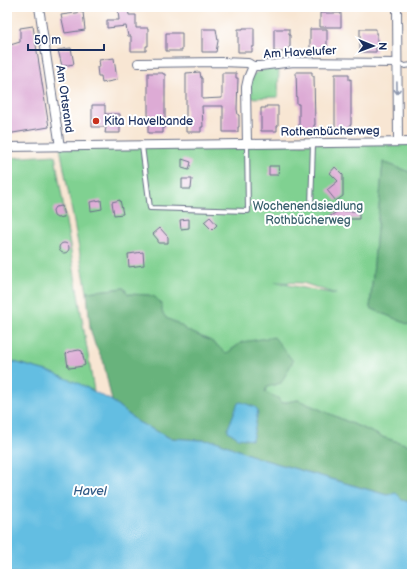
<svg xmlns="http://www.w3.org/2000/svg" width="419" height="581" font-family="'Balsamiq Sans',sans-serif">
  <rect width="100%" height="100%" fill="#fff"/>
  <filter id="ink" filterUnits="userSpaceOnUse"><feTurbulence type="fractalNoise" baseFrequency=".025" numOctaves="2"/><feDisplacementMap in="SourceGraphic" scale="8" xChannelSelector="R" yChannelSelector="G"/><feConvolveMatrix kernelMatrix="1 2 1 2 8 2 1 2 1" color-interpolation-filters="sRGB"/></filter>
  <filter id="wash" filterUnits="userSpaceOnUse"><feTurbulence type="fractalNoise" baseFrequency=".012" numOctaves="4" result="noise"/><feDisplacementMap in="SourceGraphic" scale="16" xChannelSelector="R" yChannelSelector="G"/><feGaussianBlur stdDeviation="0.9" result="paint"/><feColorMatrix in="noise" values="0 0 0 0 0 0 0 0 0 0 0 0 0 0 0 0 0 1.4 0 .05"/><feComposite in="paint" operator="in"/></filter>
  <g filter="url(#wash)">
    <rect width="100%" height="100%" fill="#f8e6d3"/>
    <path fill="#80d191" stroke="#4e8078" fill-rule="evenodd" d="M279 68 278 97 248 98 250 77C259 69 268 69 279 68Z
      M412 142V173L383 162 370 308 412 326V446L385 438 298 400 281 403 265 392 267 387 242 342 226 354 219 347 211 341 188 331 177 323 166 318 149 295 128 294 124 288 87 292 60 147ZM275 282 303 283 336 294 303 288Z
      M55 155 94 391 50 372 7 360V158Z"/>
    <path fill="#68b37b" stroke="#42716c" d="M383 162 412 173V326L370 308Z
      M124 288 128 294 149 295 155 297 162 304V312L166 318 177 323 188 331 211 341 219 347 226 354 242 342 274 337 293 361 281 383 267 387 265 392 278 398 281 403 298 400 385 438 412 446V498L408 502C404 501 397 495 393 493L387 495 258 458 216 441 170 438 138 422 112 401 103 360 95 345 90 328 87 292Z"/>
    <path fill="#64bee2" stroke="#4076a0" d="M7 360 50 372 78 383 112 401 138 422 170 438 216 441 258 458 387 495 396 493 403 500 408 502 412 498V574H7Z
      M241 402 255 407 258 410 255 428 252 440 238 438 228 431V428L238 403Z"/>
    <g id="blocks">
      <path fill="#ddabd5" d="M128 9 129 15H136V28H148V46H146V51H131V36H128L126 26 107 28V20H119L118 10Z
        M83 12 85 30 65 33 61 15Z
        M320 13H341V27H320Z
        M33 26 49 127 7 134V46L20 42V28Z
        M243 28H254V47H252V52H238V29H243Z
        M202 29H216L218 41 216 52H202Z
        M274 29H289V35H290V47H289V52H274Z
        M310 29H327V51H326V52H310Z
        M360 29H376V34H377V48H376V52H360Z
        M166 33H182V51H166Z
        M71 48 74 64 62 66 58 50Z
        M114 58 117 80 102 83 101 76H98L97 67H100L99 60Z
        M200 72 201 78H202V99L222 98V73H236V78H238L237 109 238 115H239V127H238V132H223V106H202L203 127H201V132H186V73Z
        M296 72H312V76H314L315 125H314V130L299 131V104H297Z
        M148 73H163V74H165V128H163V133H148Z
        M335 74H349V80L351 79V125H350V130L335 131Z
        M92 105H105V114H120V133H105L106 127H92Z
        M266 106H278V126H277V131H261V108H266Z
        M182 159 191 162 189 170 182 168Z
        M269 166H279L278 175H269Z
        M335 167 343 175V196L336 201 327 190 338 181 330 173Z
        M182 179H192L191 189H182Z
        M101 200 102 209 91 211 90 202Z
        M120 200 123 214 114 215 112 202Z
        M62 206 64 217 57 218 54 216 53 210 55 207Z
        M338 211H359V219H326Z
        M210 217 217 225 212 230 204 222Z
        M189 219V228L181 229 180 220Z
        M160 228 168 237V243H158V240L153 234Z
        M59 248a5 5 0 1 1 10 0a5 5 0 1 1-10 0Z
        M143 252 144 265 129 267 128 254Z
        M79 350 82 351 85 365 83 366 70 368 68 367 66 354 68 352Z"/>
    </g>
  </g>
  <g filter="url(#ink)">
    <use href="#blocks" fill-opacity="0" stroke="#686f87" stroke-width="1"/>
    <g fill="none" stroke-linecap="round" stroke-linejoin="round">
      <g stroke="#686f87" stroke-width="6">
        <path id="lane" d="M397 63 405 66 412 65
          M142 146 150 208 248 211 247 144
          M311 207 313 143"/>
      </g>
      <g stroke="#686f87" stroke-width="10">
        <path id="street" d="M39 7 60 147
          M397 7 398 142
          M138 63 221 62 248 63 253 66H260L294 62 397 63
          M247 144 246 87 248 78 253 66
          M7 147 412 142"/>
      </g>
      <use href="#lane" stroke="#fff" stroke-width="4"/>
      <use href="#street" stroke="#fff" stroke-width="8"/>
    </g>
    <defs><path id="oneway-shaft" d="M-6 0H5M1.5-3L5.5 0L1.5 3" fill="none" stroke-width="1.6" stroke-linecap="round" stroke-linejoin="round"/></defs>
    <use stroke="#8d97ae" href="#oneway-shaft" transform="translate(397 88) rotate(89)"/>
  </g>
  <circle fill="#c8321e" stroke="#fff" stroke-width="1.5" cx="96" cy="121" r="4"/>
  <g text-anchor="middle" stroke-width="4" stroke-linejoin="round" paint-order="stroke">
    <g font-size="12" fill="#1b2f5e" stroke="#fff">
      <text transform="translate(300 52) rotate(-3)" y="4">Am Havelufer</text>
      <text transform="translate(65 99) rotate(82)" y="4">Am Ortsrand</text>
      <text transform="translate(330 131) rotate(-1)" y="4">Rothenbücherweg</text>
    </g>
    <g font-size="12" fill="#1b2f5e" stroke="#fff" text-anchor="start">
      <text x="104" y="125">Kita Havelbande</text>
    </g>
    <g font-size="12" fill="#39606d" stroke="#fff">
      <text x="308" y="210">Wochenendsiedlung<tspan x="308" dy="14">Rothbücherweg</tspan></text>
    </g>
    <g font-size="13" font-style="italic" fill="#315a86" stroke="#fff">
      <text x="90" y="495">Havel</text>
    </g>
  </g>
  <rect width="419" height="581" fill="none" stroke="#fff" stroke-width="24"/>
  <g transform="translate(373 46) rotate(91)" stroke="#ffffff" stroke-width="3" paint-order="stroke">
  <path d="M0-3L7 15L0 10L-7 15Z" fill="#1b2f5e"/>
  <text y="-6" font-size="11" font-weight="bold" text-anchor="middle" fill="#1b2f5e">N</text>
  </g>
  <path d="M28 44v6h76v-6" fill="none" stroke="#1b2f5e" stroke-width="2"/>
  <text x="34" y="44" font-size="12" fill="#1b2f5e" stroke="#ffffff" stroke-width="3" paint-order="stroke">50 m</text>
</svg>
